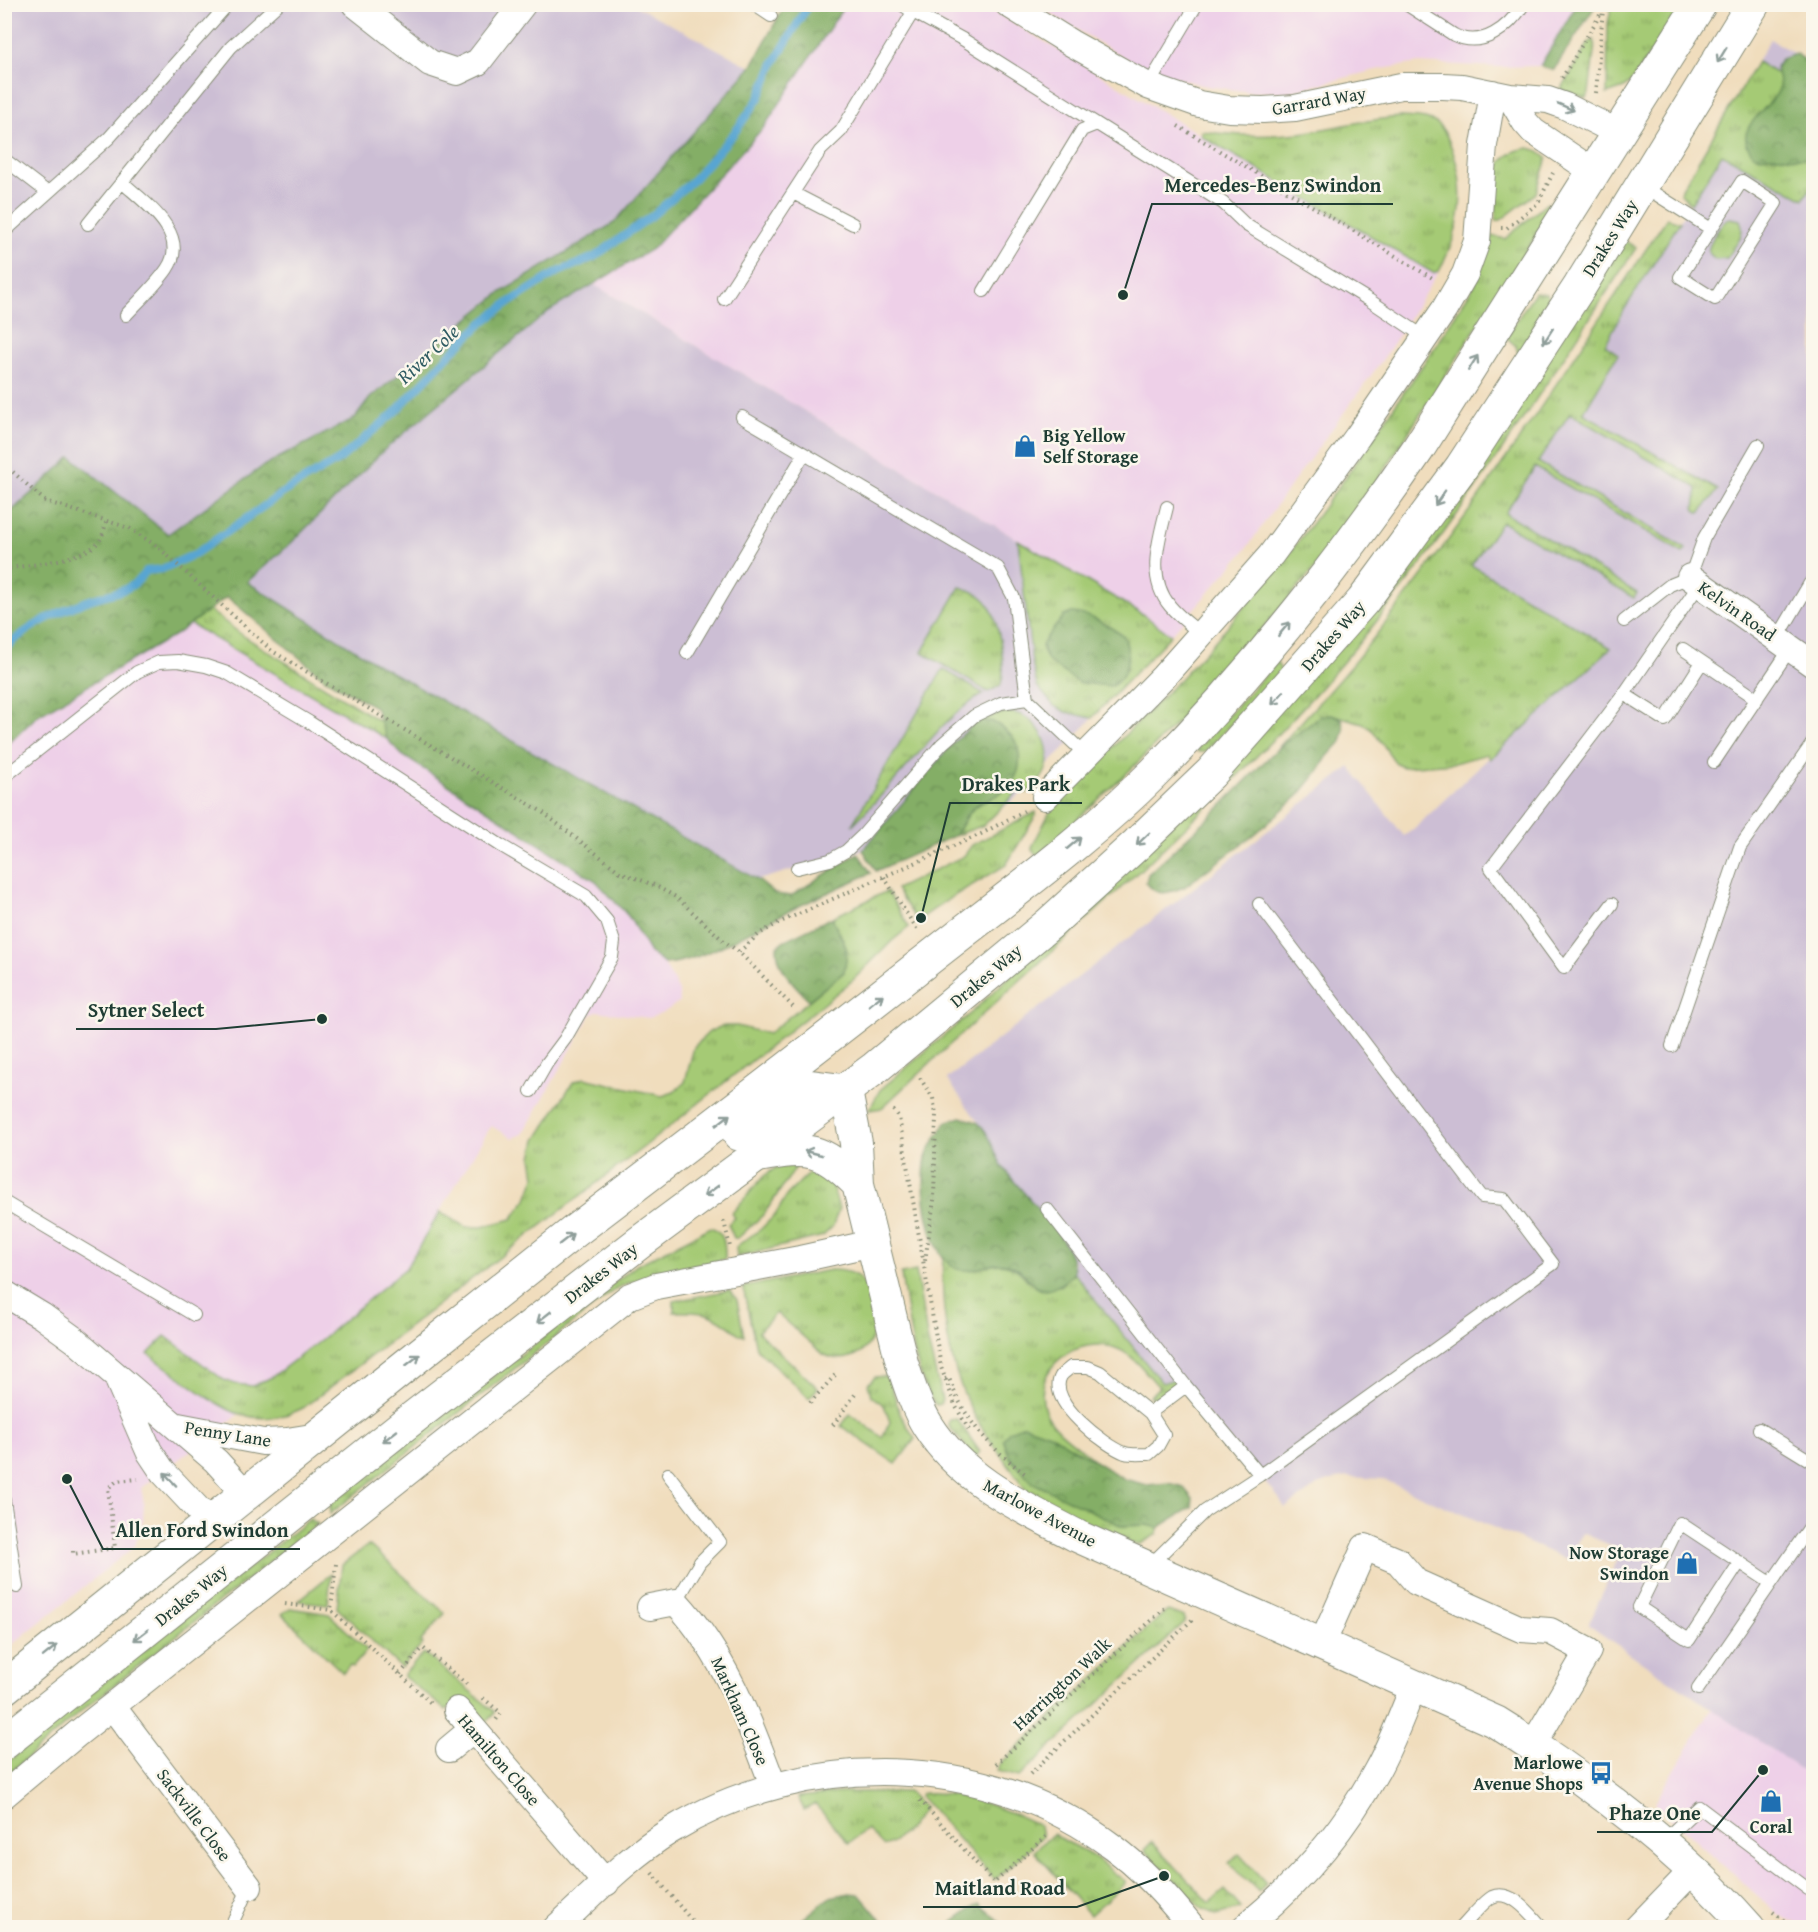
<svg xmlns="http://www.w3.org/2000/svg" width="1818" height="1932" font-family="'Gentium Book Plus',serif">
  <defs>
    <pattern id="grass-tufts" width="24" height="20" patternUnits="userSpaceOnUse" patternTransform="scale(1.5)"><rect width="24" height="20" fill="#a5ca74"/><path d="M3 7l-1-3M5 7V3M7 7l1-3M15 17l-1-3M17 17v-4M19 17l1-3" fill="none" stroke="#86a560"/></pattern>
    <pattern id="forest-crowns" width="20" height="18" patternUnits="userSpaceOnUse" patternTransform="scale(1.5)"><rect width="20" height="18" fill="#84ae66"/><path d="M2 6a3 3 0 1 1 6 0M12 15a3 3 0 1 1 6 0" fill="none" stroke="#6b8f55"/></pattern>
  </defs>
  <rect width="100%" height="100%" fill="#fbf7ec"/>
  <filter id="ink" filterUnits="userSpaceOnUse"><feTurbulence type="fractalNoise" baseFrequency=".0167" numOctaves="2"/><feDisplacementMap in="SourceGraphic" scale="12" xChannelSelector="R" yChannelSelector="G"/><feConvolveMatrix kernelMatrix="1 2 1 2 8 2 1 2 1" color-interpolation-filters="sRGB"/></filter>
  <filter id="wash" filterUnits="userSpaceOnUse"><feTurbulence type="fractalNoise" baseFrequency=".008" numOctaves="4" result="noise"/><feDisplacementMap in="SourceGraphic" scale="24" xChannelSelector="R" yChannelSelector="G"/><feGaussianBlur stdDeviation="1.35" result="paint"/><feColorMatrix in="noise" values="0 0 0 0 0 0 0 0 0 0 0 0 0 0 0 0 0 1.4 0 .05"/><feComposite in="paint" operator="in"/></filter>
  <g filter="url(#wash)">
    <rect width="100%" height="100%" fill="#f0ddbd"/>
    <path fill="#eed0e8" d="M845 4 983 5 1432 273 1439 271 1388 352 1278 503 1244 552 1171 635 1142 614 593 284 652 249 764 127Z
      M1036 5H1577L1540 66 1499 67 1419 63 1375 70 1289 92H1251L1206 86 1162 74 1125 58Z
      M190 624 387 739 402 755 596 881 629 917 650 953 664 964 679 991V1002L663 1013 649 1018 596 1011 590 1016 523 1134 513 1138 491 1126 406 1268 318 1342 272 1377 253 1386 235 1384 224 1380 165 1337 149 1354 239 1414 141 1488 144 1504 143 1520 135 1546 5 1650V747L38 715 175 635Z
      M1712 1708 1813 1778V1924L1808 1925 1792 1922 1777 1913 1654 1804Z"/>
    <path fill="#ccbed4" d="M5 5H634L751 67 614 223 500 293 370 398 355 418 265 465 167 535 71 457 5 517Z
      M1770 39 1813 65V1778L1588 1625 1622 1550 1582 1533 1568 1560 1382 1479 1349 1477 1332 1480 1318 1485 1285 1508 1279 1498 1176 1379 1163 1384 1074 1273V1262L1062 1238 1016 1185 998 1160 987 1134 947 1079 1350 767 1404 836 1415 828 1470 775 1611 648 1471 565 1502 522 1505 513 1570 413 1580 418 1617 354 1604 346 1624 310 1690 204 1680 192Z
      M593 284 1142 614 1171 635 1022 793 1000 810 758 880 379 665 247 582 293 541 383 451 549 311Z"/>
    <path fill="url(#grass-tufts)" stroke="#628454" stroke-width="1.5" d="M1612 5H1682L1632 81 1624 88 1607 94 1608 23Z
      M1594 40 1595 44 1589 93 1586 98 1561 90 1589 42Z
      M1757 62 1813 95V184L1804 199 1722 154 1691 204 1680 192Z
      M1402 117C1412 118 1425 117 1434 122 1444 127 1449 140 1453 152 1468 195 1460 232 1439 271L1433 273 1201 136 1202 131C1234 136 1267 137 1300 133 1334 128 1367 119 1402 117Z
      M1529 148 1536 150 1547 158 1536 193 1501 220 1496 221 1495 173C1502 157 1512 150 1529 148Z
      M1547 203 1550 207 1551 212 1359 509 1320 562 1220 677 1170 730 1124 776 1037 856 1032 849 1033 845 1052 808 1161 699 1209 648 1290 553 1348 474 1435 347 1475 284 1492 236 1505 239Z
      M1667 218 1680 222 1624 310 1605 345 1618 354 1583 413 1718 490 1700 513 1695 510 1697 488 1570 413 1538 462 1686 549 1683 553 1535 467 1505 513 1637 593 1634 598 1502 522 1471 565 1611 648 1490 759 1487 754 1454 763 1403 767 1395 762 1374 732 1363 723 1334 715 1321 716 1277 749C1303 720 1330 691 1355 661 1470 521 1567 367 1667 218Z
      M1730 218 1740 220C1747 234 1734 247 1727 258L1715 259 1708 252C1710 241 1720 222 1730 218Z
      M1624 240 1636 248C1537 397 1442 550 1324 684 1188 837 1030 967 882 1108L869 1110 880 1090 972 1012 1189 808Z
      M1535 292 1547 294 1550 303 1518 353 1516 346 1506 337Z
      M1018 540 1142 614 1171 635 1092 718 1066 712 1054 706 1037 686 1032 662Z
      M960 587C969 590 979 593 985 600 998 613 1008 670 1000 686L988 692 922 652Z
      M209 610 245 637 381 722 387 739 190 624Z
      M1277 662 1281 671 1205 752H1198L1197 749Z
      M943 669 984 694C954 710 934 735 913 760 893 782 874 804 852 825Z
      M1000 713C1005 713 1010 712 1014 713 1039 717 1055 750 1045 772 1041 781 1033 787 1027 793L1021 788 984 825 954 836C969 819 966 809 989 799L976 722Z
      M1036 812V815L1006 865 952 897 917 921 896 889 964 856 972 845Z
      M887 891 909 927 892 941 853 980 645 1146 303 1408C285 1417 263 1421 243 1415 217 1409 172 1370 148 1354L165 1336 224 1380 235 1384 253 1386 272 1377 318 1342 406 1268 440 1212 466 1227H482L512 1219 527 1199 535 1177 532 1157 536 1140 573 1082 584 1078 662 1096 674 1092 685 1082 694 1047 709 1032 722 1026H737L768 1034 844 972 847 950 840 933 832 921 833 917Z
      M798 1164 764 1214 738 1238H734L728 1224 735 1218 732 1213 764 1176 777 1167Z
      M815 1167 829 1176 839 1208 833 1226 823 1236 737 1257 736 1248 738 1245 761 1229 776 1214 787 1195Z
      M711 1227C726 1234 725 1245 725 1259L631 1282 617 1288 330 1514V1503L637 1265Z
      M943 1256C965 1293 998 1239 1028 1281L1060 1286 1074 1273 1162 1383 1176 1379C1175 1392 1162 1401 1150 1396L1159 1387C1147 1374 1135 1356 1118 1349 1080 1333 1030 1367 1045 1410 1053 1433 1080 1445 1096 1462L1103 1515 1122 1526 1147 1525 1158 1528V1534L1140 1544H1133L1034 1499 1027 1492C1011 1467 992 1445 977 1420 949 1372 940 1311 943 1256Z
      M830 1270C856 1269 866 1280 872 1304 874 1313 877 1322 874 1332 868 1355 844 1365 823 1354L776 1313 758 1332 818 1388 809 1398 756 1348 744 1292V1287Z
      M916 1271 928 1342 942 1400 940 1404 936 1405C914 1380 907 1308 901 1274Z
      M730 1290 737 1300 744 1336 739 1334C712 1313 708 1311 674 1312V1301Z
      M885 1376 890 1382 900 1414 915 1439 896 1464 841 1426 850 1414 882 1437 890 1422 884 1405 871 1396 868 1384 875 1377Z
      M957 1419 980 1452 975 1457 950 1428 948 1424 950 1420Z
      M310 1519 318 1524 81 1711 5 1777V1765L40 1733Z
      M367 1546H370L445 1613 421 1641 423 1644 401 1668 337 1608 342 1565Z
      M331 1574 328 1604 298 1601Z
      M290 1608 329 1614 367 1650 353 1667 350 1665 343 1673 282 1614Z
      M1168 1611 1184 1617 1185 1622 1019 1777 997 1771 999 1765 1163 1614Z
      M424 1653 494 1711V1714L484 1724 482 1722 462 1698 446 1710 404 1677V1674Z
      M849 1792H909L924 1808C914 1822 900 1842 883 1846L867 1829 849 1843 815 1804 804 1810 798 1797Z
      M922 1793C954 1790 1012 1811 1040 1826L1042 1837 996 1879H994L920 1796Z
      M1053 1834 1092 1856 1125 1881V1883L1090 1915 1034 1851Z
      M1152 1842 1210 1903 1225 1890 1241 1908 1216 1915 1201 1908 1144 1850Z
      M1239 1854 1266 1883 1259 1892 1229 1863Z"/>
    <path fill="url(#forest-crowns)" stroke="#52764d" stroke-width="1.5" d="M1577 4 1596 5 1554 70 1540 66Z
      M785 5H845L764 127 652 249 549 311 383 451 290 544 247 582 379 665 758 880 775 894 791 896 858 853 871 873C845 885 818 897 791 910 755 927 704 962 664 964L650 953 629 917 596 881 402 755 387 739 375 707 325 679 227 597 175 635 38 715 5 747V517L71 457 168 534 265 465 355 418 370 398 500 293 614 223 751 67Z
      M1796 54 1813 65V154C1800 163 1788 155 1773 156 1762 157 1755 159 1749 148 1734 126 1774 106 1779 89 1781 82 1776 74 1776 67L1781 59Z
      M1072 613C1092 614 1108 626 1124 636 1131 655 1129 675 1112 686L1079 683 1049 662 1044 653 1042 646 1046 638 1064 616Z
      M1334 715 1342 719 1344 730 1341 742 1327 757 1320 769 1298 796 1254 835 1184 887C1168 893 1157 898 1146 882L1148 874 1216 811 1277 749 1321 716Z
      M991 721C1005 728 1018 738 1019 754 1022 778 1008 790 988 800 982 803 976 804 972 809 965 816 961 828 954 836L876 871 863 850 952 744 976 722Z
      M833 917C833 927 843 937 846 948 848 955 845 964 844 972L809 1000C794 984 777 970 777 947L783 941Z
      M961 1117C966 1119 974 1120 978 1123 991 1133 994 1154 1003 1167 1023 1196 1074 1239 1074 1273 1030 1314 1036 1269 1006 1264 990 1261 977 1273 961 1270 927 1261 920 1186 926 1158 929 1146 940 1133 946 1122Z
      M1024 1425 1050 1434 1124 1479 1147 1485 1169 1483 1183 1487 1193 1499 1192 1507 1158 1528 1147 1525 1122 1526 1033 1483 1010 1458 1003 1439 1009 1431Z
      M849 1893 859 1894 887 1927H793L830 1897Z
      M979 1904 996 1918 1004 1927H946Z"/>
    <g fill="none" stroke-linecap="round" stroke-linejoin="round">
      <path stroke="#59a5d2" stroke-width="8" d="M4 650C26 626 57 613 87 601 111 591 130 595 146 571L162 569 195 554 287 490 340 459 394 413 452 352 481 324 507 304 556 273 594 257 653 215 694 179 735 132 759 98 774 63 809 4"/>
    </g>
  </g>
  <g filter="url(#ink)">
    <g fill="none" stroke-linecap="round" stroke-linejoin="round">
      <g stroke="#888d78" stroke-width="14">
        <path id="service" d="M753 4 771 16
          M901 4 913 12
          M1406 4 1454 35C1483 49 1508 28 1524 4
          M1148 86 1197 4
          M4 159 47 192
          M122 182C145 203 191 234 167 269 156 285 140 300 126 315
          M1643 186 1711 229 1680 277 1715 299 1776 203 1742 181 1711 229
          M793 193 853 224
          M88 224 231 47 278 4
          M4 232 109 138 228 4
          M984 291 1082 130 1097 124 1223 203 1246 225 1369 300 1426 338
          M724 299 820 151 841 131 913 12 964 40 1097 124
          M742 417 998 568 1014 598 1027 699 1086 755
          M1167 507C1159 540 1146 577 1170 606 1179 617 1192 626 1202 635
          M1624 621 1670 585 1690 577 1704 538 1758 445
          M1777 639 1810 583 1814 586
          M1683 649 1757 699
          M687 653 804 454
          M1624 694 1665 720 1702 662
          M1714 762 1790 649
          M4 777 137 672 159 662 178 661 206 666 227 673 309 722 500 845 586 896 607 921 614 942 612 957 565 1039 547 1063 531 1091
          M797 868 830 860 846 851 863 835 942 744 974 716 1001 703 1027 699
          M1612 904 1564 968 1491 868 1624 694 1699 585
          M1672 1046 1740 847 1814 741
          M4 1202 194 1315
          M1047 1209 1186 1386 1260 1475
          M1071 1367H1088L1100 1372 1150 1413 1164 1435 1158 1446 1149 1454C1141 1454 1132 1455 1125 1453 1106 1446 1046 1402 1061 1376 1063 1373 1069 1369 1071 1367Z
          M1150 1413 1186 1386
          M1759 1429 1814 1463
          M668 1474 720 1542 700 1562 676 1602
          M4 1500 17 1587
          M1740 1562 1689 1640 1639 1607 1680 1523 1771 1583
          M1149 1566 1205 1511 1260 1475 1553 1264 1504 1199 1482 1197 1259 904
          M1698 1689 1814 1521
          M1663 1841 1699 1807 1808 1889
          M230 1928 249 1887
          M1461 1928C1469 1920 1483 1902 1492 1897 1512 1888 1532 1916 1543 1928"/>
      </g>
      <g stroke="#888d78" stroke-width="28">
        <path id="minor" d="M355 4 430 63 457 72 478 62 523 4
          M1008 4 1071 43 1148 86 1199 104 1229 109 1263 110 1295 108 1401 86H1443L1462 87 1510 97 1548 100 1565 106 1619 133
          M1510 97 1525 122 1533 131 1594 172
          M1690 577 1814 665
          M1045 797 1163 677 1271 555 1358 436 1444 310 1465 274 1477 241 1484 145 1493 93
          M4 1293 42 1316 75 1340 216 1461 245 1493
          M119 1382 149 1451 163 1472 210 1522
          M178 1426 263 1442 287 1441 318 1436
          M650 1607 676 1602C724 1654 749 1720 773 1785
          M1322 1644 1365 1547 1398 1561 1416 1582 1521 1629 1550 1631 1588 1651 1533 1745
          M112 1706 249 1887
          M457 1710 606 1883
          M449 1749 473 1729
          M4 1795 77 1734 630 1296 656 1286 800 1259 873 1243
          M556 1928C592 1895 628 1857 670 1831 804 1749 986 1751 1113 1847 1144 1870 1169 1898 1193 1928
          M1244 1928C1298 1884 1344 1831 1377 1770 1392 1743 1402 1714 1414 1686
          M1637 1928 1693 1870"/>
      </g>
      <g stroke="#888d78" stroke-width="34">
        <path id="tertiary" d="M846 1091 856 1143 858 1184 902 1363C909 1384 916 1407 928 1426 963 1481 1022 1507 1077 1536L1496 1722C1589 1780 1677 1846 1749 1928
          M758 1156C810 1147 820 1147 858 1184"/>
      </g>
      <g stroke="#888d78" stroke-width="35">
        <path id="primary" d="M739 1134 807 1086 846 1091
          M4 1688C138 1580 271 1473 404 1367 461 1322 518 1276 575 1231 696 1139 816 1047 936 953 1010 895 1088 839 1155 772 1253 673 1340 563 1418 449L1700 4
          M4 1743 405 1424 640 1242 875 1068 1049 924 1137 844 1211 773 1363 601 1461 468 1580 286 1753 4"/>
      </g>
      <path stroke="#888d78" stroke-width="4" stroke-dasharray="1.5 4.5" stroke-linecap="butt" d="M1562 78 1603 10
        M1596 93 1603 9 1606 4
        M1178 126 1434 279
        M1501 228H1507L1538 203 1553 173
        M4 464 45 501 129 528 158 547 272 651 541 811 620 872 654 885 676 897 725 942 739 952 796 1010
        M4 569C28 565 87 560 100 540 103 535 105 527 106 522
        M884 877 917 930
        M739 952 759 934 778 923 981 834 1024 811
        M920 1078 933 1098 936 1114 934 1200 925 1261
        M893 1110 899 1117 941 1367 955 1405 969 1430
        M724 1221 730 1247
        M945 1379 949 1378C964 1420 991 1449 1027 1475
        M810 1403 836 1374
        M833 1425 856 1393
        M73 1551V1554L115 1548 108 1488 117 1481 138 1479
        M336 1564 331 1610 433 1705
        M285 1604 331 1610
        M400 1674 423 1648 470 1687
        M483 1698 501 1713 496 1720
        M996 1764 1167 1606
        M1030 1774 1194 1618
        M920 1800 994 1883 1046 1836
        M652 1873 698 1928
        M1773 1912 1794 1928"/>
      <use href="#service" stroke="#fff" stroke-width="12"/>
      <use href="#minor" stroke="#fff" stroke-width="26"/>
      <use href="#tertiary" stroke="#fff" stroke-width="32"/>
      <use href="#primary" stroke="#fff" stroke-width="33"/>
    </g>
    <defs><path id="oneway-shaft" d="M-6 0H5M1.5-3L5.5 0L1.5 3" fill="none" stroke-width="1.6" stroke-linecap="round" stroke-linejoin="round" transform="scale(1.5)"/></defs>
    <g stroke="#8f9e9a">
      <use href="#oneway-shaft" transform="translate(1722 55) rotate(121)"/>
      <use href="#oneway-shaft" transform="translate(1566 107) rotate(24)"/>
      <use href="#oneway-shaft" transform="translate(1548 336) rotate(123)"/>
      <use href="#oneway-shaft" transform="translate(1473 363) rotate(-58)"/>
      <use href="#oneway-shaft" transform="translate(1440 498) rotate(125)"/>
      <use href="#oneway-shaft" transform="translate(1284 629) rotate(-50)"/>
      <use href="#oneway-shaft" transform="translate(1278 698) rotate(132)"/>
      <use href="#oneway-shaft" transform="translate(1143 839) rotate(136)"/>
      <use href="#oneway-shaft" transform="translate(1074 843) rotate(-40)"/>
      <use href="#oneway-shaft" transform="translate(876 1000) rotate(-38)"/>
      <use href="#oneway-shaft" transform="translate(723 1120) rotate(-38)"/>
      <use href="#oneway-shaft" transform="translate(813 1153) rotate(-166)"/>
      <use href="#oneway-shaft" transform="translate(711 1191) rotate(144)"/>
      <use href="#oneway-shaft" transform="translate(566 1239) rotate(-38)"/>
      <use href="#oneway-shaft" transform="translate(544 1317) rotate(142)"/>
      <use href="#oneway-shaft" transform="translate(413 1360) rotate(-38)"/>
      <use href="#oneway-shaft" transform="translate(390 1436) rotate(142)"/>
      <use href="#oneway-shaft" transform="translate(170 1479) rotate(-133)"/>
      <use href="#oneway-shaft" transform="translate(141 1635) rotate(142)"/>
      <use href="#oneway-shaft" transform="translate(50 1651) rotate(-39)"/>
    </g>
  </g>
  <defs>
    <g id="shop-bare" transform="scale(1.8)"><path d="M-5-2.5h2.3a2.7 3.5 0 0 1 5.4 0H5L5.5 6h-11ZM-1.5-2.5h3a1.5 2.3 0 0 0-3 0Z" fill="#1f6fb2" stroke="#fbf7ec" stroke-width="2.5" paint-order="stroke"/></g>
    <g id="bus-bare" transform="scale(1.8)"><path d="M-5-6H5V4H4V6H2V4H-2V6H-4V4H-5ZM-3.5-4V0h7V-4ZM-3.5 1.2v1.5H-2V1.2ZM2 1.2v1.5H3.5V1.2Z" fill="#1f6fb2" stroke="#fbf7ec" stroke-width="2.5" paint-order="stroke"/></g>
  </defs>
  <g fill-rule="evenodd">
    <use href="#shop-bare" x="1025" y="446"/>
    <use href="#shop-bare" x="1687" y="1563"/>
    <use href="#bus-bare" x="1601" y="1773"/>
    <use href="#shop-bare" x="1771" y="1801"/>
  </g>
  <g text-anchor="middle" stroke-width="5" stroke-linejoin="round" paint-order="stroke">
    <g font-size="18" fill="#1f3d34" stroke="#fbf7ec">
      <text transform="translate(1319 101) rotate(-10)" y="6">Garrard Way</text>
      <text transform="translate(1610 238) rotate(-58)" y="6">Drakes Way</text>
      <text transform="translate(1737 611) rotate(35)" y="6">Kelvin Road</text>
      <text transform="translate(1333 636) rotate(-49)" y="6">Drakes Way</text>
      <text transform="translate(986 976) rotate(-40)" y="6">Drakes Way</text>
      <text transform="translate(601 1273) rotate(-38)" y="6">Drakes Way</text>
      <text transform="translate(228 1434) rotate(9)" y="6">Penny Lane</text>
      <text transform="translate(1040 1513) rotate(28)" y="6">Marlowe Avenue</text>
      <text transform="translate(191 1595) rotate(-39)" y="6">Drakes Way</text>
      <text transform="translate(1062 1684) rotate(-43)" y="6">Harrington Walk</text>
      <text transform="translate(740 1711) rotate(66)" y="6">Markham Close</text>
      <text transform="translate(499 1760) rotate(49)" y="6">Hamilton Close</text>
      <text transform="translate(194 1815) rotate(53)" y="6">Sackville Close</text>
    </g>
    <g font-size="18" font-weight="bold" fill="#1f3d34" stroke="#fbf7ec" text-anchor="end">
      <text x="1043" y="442" text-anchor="start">Big Yellow<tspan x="1043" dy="21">Self Storage</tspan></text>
      <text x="1669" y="1559">Now Storage<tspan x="1669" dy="21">Swindon</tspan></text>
      <text x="1583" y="1769">Marlowe<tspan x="1583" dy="21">Avenue Shops</tspan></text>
      <text x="1771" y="1833" text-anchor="middle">Coral</text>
    </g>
    <g font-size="20" font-style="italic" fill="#305c63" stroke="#fbf7ec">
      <text transform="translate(428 354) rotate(-43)" y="7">River Cole</text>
    </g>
  </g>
  <path fill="none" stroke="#1f3d34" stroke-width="2" d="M1123 295L1152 204H1393M921 918L950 803H1082M322 1019L216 1029H76M67 1479L103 1549H300M1763 1770L1712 1832H1597M1164 1876L1077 1907H923"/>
  <g fill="#1f3d34" stroke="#fbf7ec" stroke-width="2">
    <circle cx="1123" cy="295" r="6"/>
    <circle cx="921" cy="918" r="6"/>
    <circle cx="322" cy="1019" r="6"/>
    <circle cx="67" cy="1479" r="6"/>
    <circle cx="1763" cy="1770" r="6"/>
    <circle cx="1164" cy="1876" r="6"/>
  </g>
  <g font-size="20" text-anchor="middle" font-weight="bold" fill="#1f3d34" stroke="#fbf7ec" stroke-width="5" stroke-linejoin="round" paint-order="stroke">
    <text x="1273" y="192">Mercedes-Benz Swindon</text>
    <text x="1016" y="791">Drakes Park</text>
    <text x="146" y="1017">Sytner Select</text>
    <text x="202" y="1537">Allen Ford Swindon</text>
    <text x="1655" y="1820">Phaze One</text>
    <text x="1000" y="1895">Maitland Road</text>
  </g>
  <rect width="1818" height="1932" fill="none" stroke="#fbf7ec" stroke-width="24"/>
</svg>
